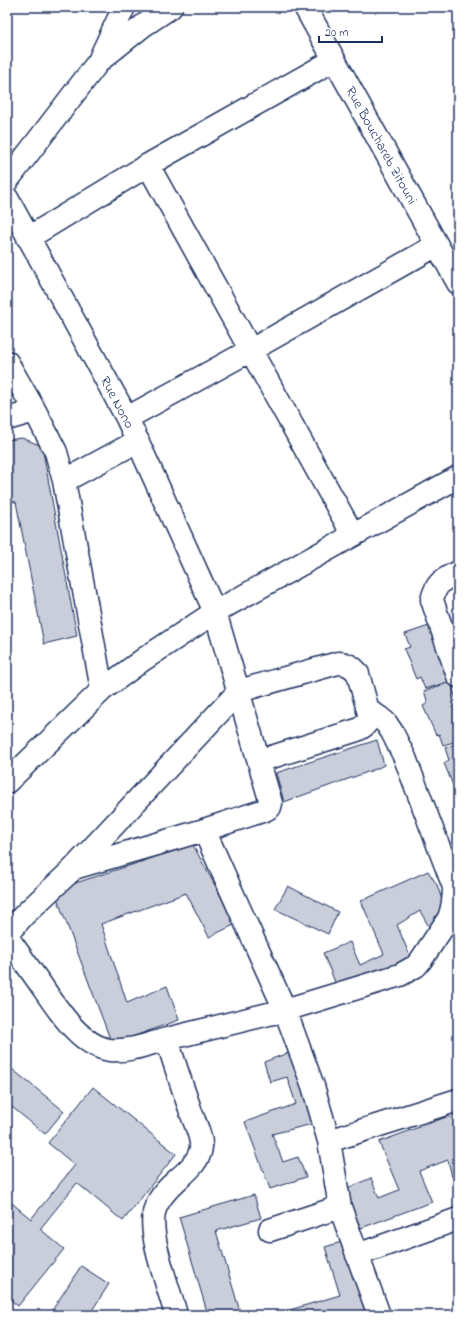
<svg xmlns="http://www.w3.org/2000/svg" width="465" height="1322" font-family="'Indie Flower',sans-serif">
  <rect width="100%" height="100%" fill="#fff"/>
  <filter id="ink" filterUnits="userSpaceOnUse"><feTurbulence type="fractalNoise" baseFrequency=".025" numOctaves="2"/><feDisplacementMap in="SourceGraphic" scale="8" xChannelSelector="R" yChannelSelector="G"/><feConvolveMatrix kernelMatrix="1 2 1 2 8 2 1 2 1" color-interpolation-filters="sRGB"/></filter>
  <g filter="url(#ink)">
    <path fill="#caceda" stroke="#1b2f5e" d="M22 438 42 446 77 636 44 644 16 502 7 501V440Z
      M432 625 452 681 425 689 420 677 416 679 404 649 410 647 405 634Z
      M451 682 455 696 458 695V741L443 745 439 734 436 735 423 706 428 703 424 691Z
      M377 740 384 765 376 769 284 802 276 773Z
      M458 743V792L456 793 444 763 449 760 445 748Z
      M193 845 236 924 209 937 186 893 101 924 127 1003 167 986 179 1020 112 1044 54 890Z
      M428 871 437 885 448 917 432 932 420 911 397 925 412 961 337 987 323 953 350 942 360 965 384 954 361 901Z
      M288 886 338 912 328 934 275 909Z
      M293 1051 316 1123 272 1134 283 1162 298 1157 306 1177 270 1189 245 1122 296 1104 287 1077 270 1082 264 1062Z
      M7 1065 64 1111 45 1134 7 1103Z
      M93 1087 176 1154 123 1221 77 1183 40 1229 64 1249 18 1306 7 1297V1199L31 1219 75 1165 48 1143Z
      M449 1116 458 1124V1174L452 1177 448 1160 419 1171 432 1202 361 1228 343 1190 371 1178 379 1198 399 1190 379 1142Z
      M254 1195 261 1218 216 1231 241 1315H208L179 1217Z
      M348 1240 367 1315H273L340 1295 325 1247Z
      M81 1266 109 1284 89 1315H49Z"/>
    <g fill="none" stroke-linecap="round" stroke-linejoin="round">
      <g stroke="#1b2f5e" stroke-width="25">
        <path id="minor" d="M305 7 458 283
          M101 56 124 7
          M148 165 353 535
          M7 181 99 61 144 25 171 7
          M7 198 127 418 215 612 271 803 270 807 265 810 204 830 74 868
          M28 238 148 165 334 60
          M7 362 35 411 56 452 64 481 102 690
          M127 418 251 350 437 245
          M7 419 35 411
          M64 481 138 441
          M458 572C443 580 436 582 432 600L458 676
          M7 782 102 690 144 659 215 612 458 477
          M204 830 285 1010 313 1086 329 1141 340 1207 379 1315
          M7 934 25 914 74 868 239 691 338 663C346 663 354 667 358 674L369 714C369 722 364 727 357 730L259 761
          M7 937C18 952 28 967 39 982 55 1005 79 1046 110 1050 129 1052 148 1044 167 1039
          M329 1141 458 1100
          M270 1230 340 1207
          M357 1255 458 1219
          M175 1311C168 1286 149 1237 154 1213 156 1201 168 1188 176 1181 186 1172 200 1161 201 1147 202 1135 193 1120 190 1109 182 1086 174 1063 167 1039L285 1010 400 975 416 966 421 960 449 918C453 907 454 898 454 887L405 758 392 732 386 723 380 718 368 710"/>
      </g>
      <use href="#minor" stroke="#fff" stroke-width="22"/>
    </g>
  </g>
  <g text-anchor="middle" stroke-width="3.5" stroke-linejoin="round" paint-order="stroke">
    <g font-size="14" fill="#1b2f5e" stroke="#fff">
      <text transform="translate(382 145) rotate(61)" y="5">Rue Bouchareb Zitouni</text>
      <text transform="translate(118 402) rotate(62)" y="5">Rue Nono</text>
    </g>
  </g>
  <rect width="465" height="1322" fill="none" stroke="#fff" stroke-width="24"/>
  <rect x="12" y="12" width="441" height="1298" fill="none" stroke="#1b2f5e" stroke-width="1.5" filter="url(#ink)"/>
  <path d="M319 36v6h63v-6" fill="none" stroke="#1b2f5e" stroke-width="2"/>
  <text x="325" y="36" font-size="12" fill="#1b2f5e" stroke="#ffffff" stroke-width="3" paint-order="stroke">20 m</text>
</svg>
